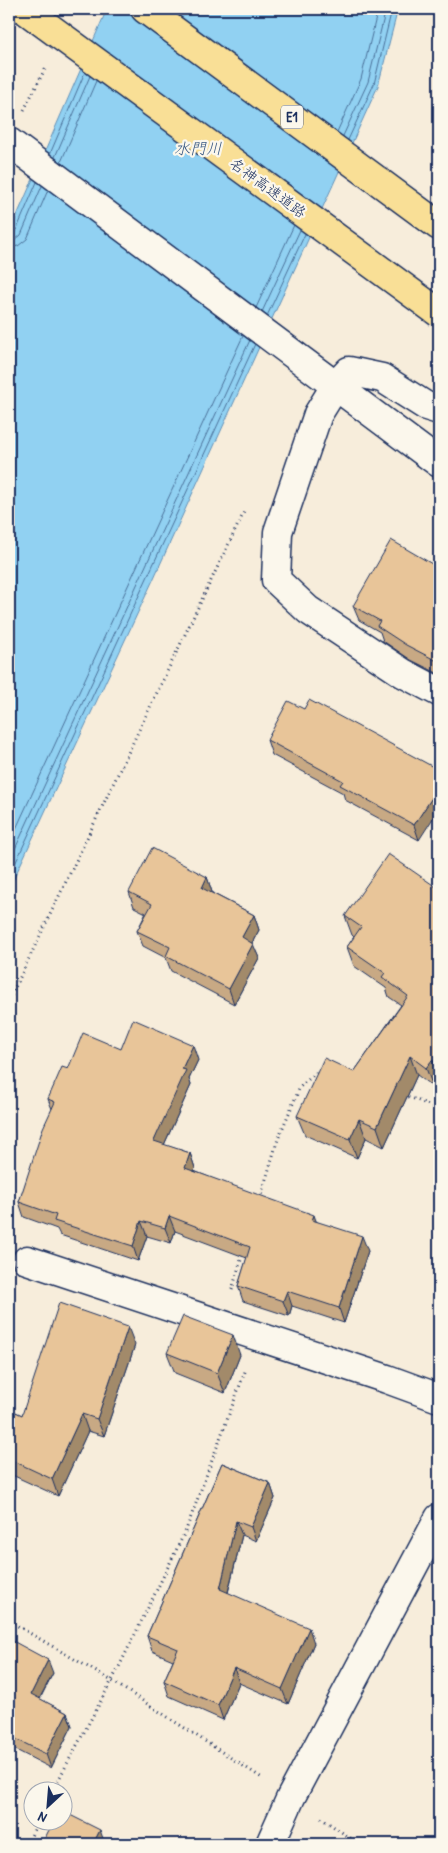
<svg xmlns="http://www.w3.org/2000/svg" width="448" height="1853" font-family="'Patrick Hand','Klee One',sans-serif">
  <rect width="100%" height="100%" fill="#f7eddb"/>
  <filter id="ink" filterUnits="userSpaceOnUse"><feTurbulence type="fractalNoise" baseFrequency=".02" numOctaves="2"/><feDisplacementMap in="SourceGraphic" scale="10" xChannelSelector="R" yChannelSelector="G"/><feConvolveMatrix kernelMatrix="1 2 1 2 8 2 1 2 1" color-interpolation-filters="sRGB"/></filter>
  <g filter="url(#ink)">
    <path fill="#91d1f2" stroke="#6290b7" d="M107 9H398L378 86 153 580 9 889V234Z"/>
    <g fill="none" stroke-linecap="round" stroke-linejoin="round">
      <path stroke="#4a7099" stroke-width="1" d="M337 132 361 79 378 9
        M343 136 368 82 386 9
        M348 140 374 84 392 9
        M50 154 85 72
        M55 157 90 76
        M61 162 96 81
        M9 234 16 231 37 182
        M9 241 15 240 21 235 42 186
        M9 248 18 246 27 239 48 190
        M256 308 294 225
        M262 312 300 230
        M267 316 305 234
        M9 844 243 336
        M9 862 250 340
        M9 877 255 344"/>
      <g stroke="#1b2f5e" stroke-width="31">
        <path id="street" d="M9 142 439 463
          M439 410 426 406 382 378 349 371 336 385 318 414 278 532 276 580 308 610 403 673 439 692
          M27 1260 387 1379 439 1398
          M270 1844 291 1797 439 1518"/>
      </g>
      <g stroke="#1b2f5e" stroke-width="31">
        <path id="highway" d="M145 9 439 226"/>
      </g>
      <path stroke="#1b2f5e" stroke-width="3" stroke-dasharray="1 4" stroke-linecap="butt" d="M24 110 45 69
        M9 1000 244 512
        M404 1095 439 1109
        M260 1199 278 1139 300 1087 320 1069
        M232 1290 243 1253
        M9 1621 112 1681 262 1778
        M53 1790 119 1667 186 1530 246 1369
        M321 1818 359 1844
        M27 1844 39 1820"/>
      <use href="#street" stroke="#fbf7ec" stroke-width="28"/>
      <use href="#highway" stroke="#f9df96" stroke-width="28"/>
      <g stroke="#1b2f5e" stroke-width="31" stroke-linecap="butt">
        <path id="highway-bridge" d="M24 9 439 313"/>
      </g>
      <use href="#highway-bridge" stroke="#f9df96" stroke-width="28"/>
    </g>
    <path fill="#c8a984" stroke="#1b2f5e" d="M439 568V674L411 660 383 641 380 632 359 620 353 606Z
      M304 709 439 770 419 840 345 800 343 793 272 755 267 740Z
      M207 877 212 892V893L254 915 259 930 252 943 259 958 234 1004 171 971 166 958 143 946 137 931 146 913 134 907 129 892Z
      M439 889V1080L433 1087 417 1075 384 1147 366 1138 357 1158 305 1135 297 1116 354 1072 401 1005 389 997 386 988 354 966 347 947 354 937 352 935 345 916Z
      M198 1060 189 1079 191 1085 164 1145 190 1153 195 1168 194 1171 316 1221 368 1251 344 1323 292 1306 289 1316 243 1301 238 1286 247 1258 175 1231 171 1243 147 1236 138 1261 60 1235 57 1229 24 1217 19 1202 52 1109 48 1099 68 1069Z
      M135 1345 104 1436 88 1431 58 1496 12 1475 9 1483V1409L22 1415Z
      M167 1353 240 1355 225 1393 175 1373Z
      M222 1463 270 1483 275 1498 256 1541 242 1535 228 1593 314 1643 288 1704 239 1683 223 1720 169 1696 164 1681 173 1660 152 1651 147 1636Z
      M9 1639 53 1673 40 1699 67 1713 72 1726 51 1768 14 1749 9 1760Z"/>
    <path fill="#a28a6b" stroke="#1b2f5e" d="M439 787V809L419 840 414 825Z
      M207 877 212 892 207 903 202 888Z
      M254 915 259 930 247 952 242 937Z
      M253 944 259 958 234 1004 229 989Z
      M193 1045 198 1060 189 1079 191 1085 159 1156 154 1141 182 1069Z
      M410 1056 417 1075 384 1147 377 1127Z
      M432 1060 439 1079 433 1087 426 1068Z
      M359 1119 366 1138 357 1158 350 1139Z
      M190 1153 195 1168 191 1182 185 1168Z
      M314 1215 319 1229 312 1220Z
      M169 1216 175 1231 171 1243 165 1228Z
      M141 1221 147 1236 138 1261 133 1246Z
      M362 1236 368 1251 344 1323 339 1308Z
      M287 1291 292 1306 289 1316 283 1301Z
      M128 1327 135 1345 104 1436 97 1419Z
      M233 1335 240 1355 225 1393 217 1373Z
      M82 1414 88 1431 58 1496 52 1479Z
      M9 1466 12 1475 9 1483Z
      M270 1483 275 1498 256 1541 251 1527Z
      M236 1521 242 1535 225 1604 220 1589Z
      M309 1628 314 1643 288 1704 282 1689Z
      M48 1660 53 1673 35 1707 31 1694Z
      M234 1668 239 1683 223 1720 218 1705Z
      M67 1713 72 1726 51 1768 46 1754Z
      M10 1736 14 1749 9 1760V1738Z
      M100 1830 105 1844H93Z"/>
    <path fill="#e8c599" stroke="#1b2f5e" d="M391 540 439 568V662L406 645 377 626 380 621 353 606Z
      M309 700 439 770V787L414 825 340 785 343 781 267 740 288 701 304 709Z
      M152 848 207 877 202 888 254 915 242 937 253 944 229 989 166 956 170 947 137 931 152 904 129 892Z
      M388 854 439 889V1065L432 1060 426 1068 410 1056 377 1127 359 1119 350 1139 297 1116 324 1058 354 1072 408 996 382 977 385 973 347 947 361 927 345 916Z
      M133 1019 193 1045 182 1069 186 1070 154 1141 190 1153 185 1168 314 1215 312 1220 362 1236 339 1308 287 1291 283 1301 238 1286 250 1247 169 1216 165 1228 141 1221 133 1246 54 1221 56 1215 19 1202 43 1128 55 1102 48 1099 62 1067 68 1069 83 1033 121 1049Z
      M59 1303 128 1327 97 1419 82 1414 52 1479 9 1459V1409L22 1415Z
      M183 1316 233 1335 217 1373 167 1353Z
      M222 1463 270 1483 251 1527 236 1521 220 1589 309 1628 282 1689 234 1668 218 1705 164 1681 178 1649 147 1636Z
      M9 1639 48 1660 31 1694 67 1713 46 1754 10 1736 9 1738Z
      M62 1811 100 1830 93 1844H42L54 1820H62Z"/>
  </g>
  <g text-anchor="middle" stroke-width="4.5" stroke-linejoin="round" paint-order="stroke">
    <rect fill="#fbf7ec" stroke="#5e6b89" stroke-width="1" x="281" y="105.5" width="22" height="23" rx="4"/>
    <g font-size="14" font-weight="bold" fill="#1b2f5e">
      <text x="292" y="122">E1</text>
    </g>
    <g font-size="15" fill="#1b2f5e" stroke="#fbf7ec">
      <text transform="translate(268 188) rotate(36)" y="5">名神高速道路</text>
    </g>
    <g font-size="16" font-style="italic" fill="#385883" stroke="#fbf7ec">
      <text x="198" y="154">水門川</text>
    </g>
  </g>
  <rect width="448" height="1853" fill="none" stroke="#fbf7ec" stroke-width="30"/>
  <rect x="15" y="15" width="418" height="1823" fill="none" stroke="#1b2f5e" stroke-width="2" filter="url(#ink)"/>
  <g transform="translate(48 1806) rotate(206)"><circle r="24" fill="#fbf7ec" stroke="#a1a7b3"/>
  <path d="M0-4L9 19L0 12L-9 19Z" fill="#1b2f5e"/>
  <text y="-8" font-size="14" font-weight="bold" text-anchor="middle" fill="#1b2f5e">N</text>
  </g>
</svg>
